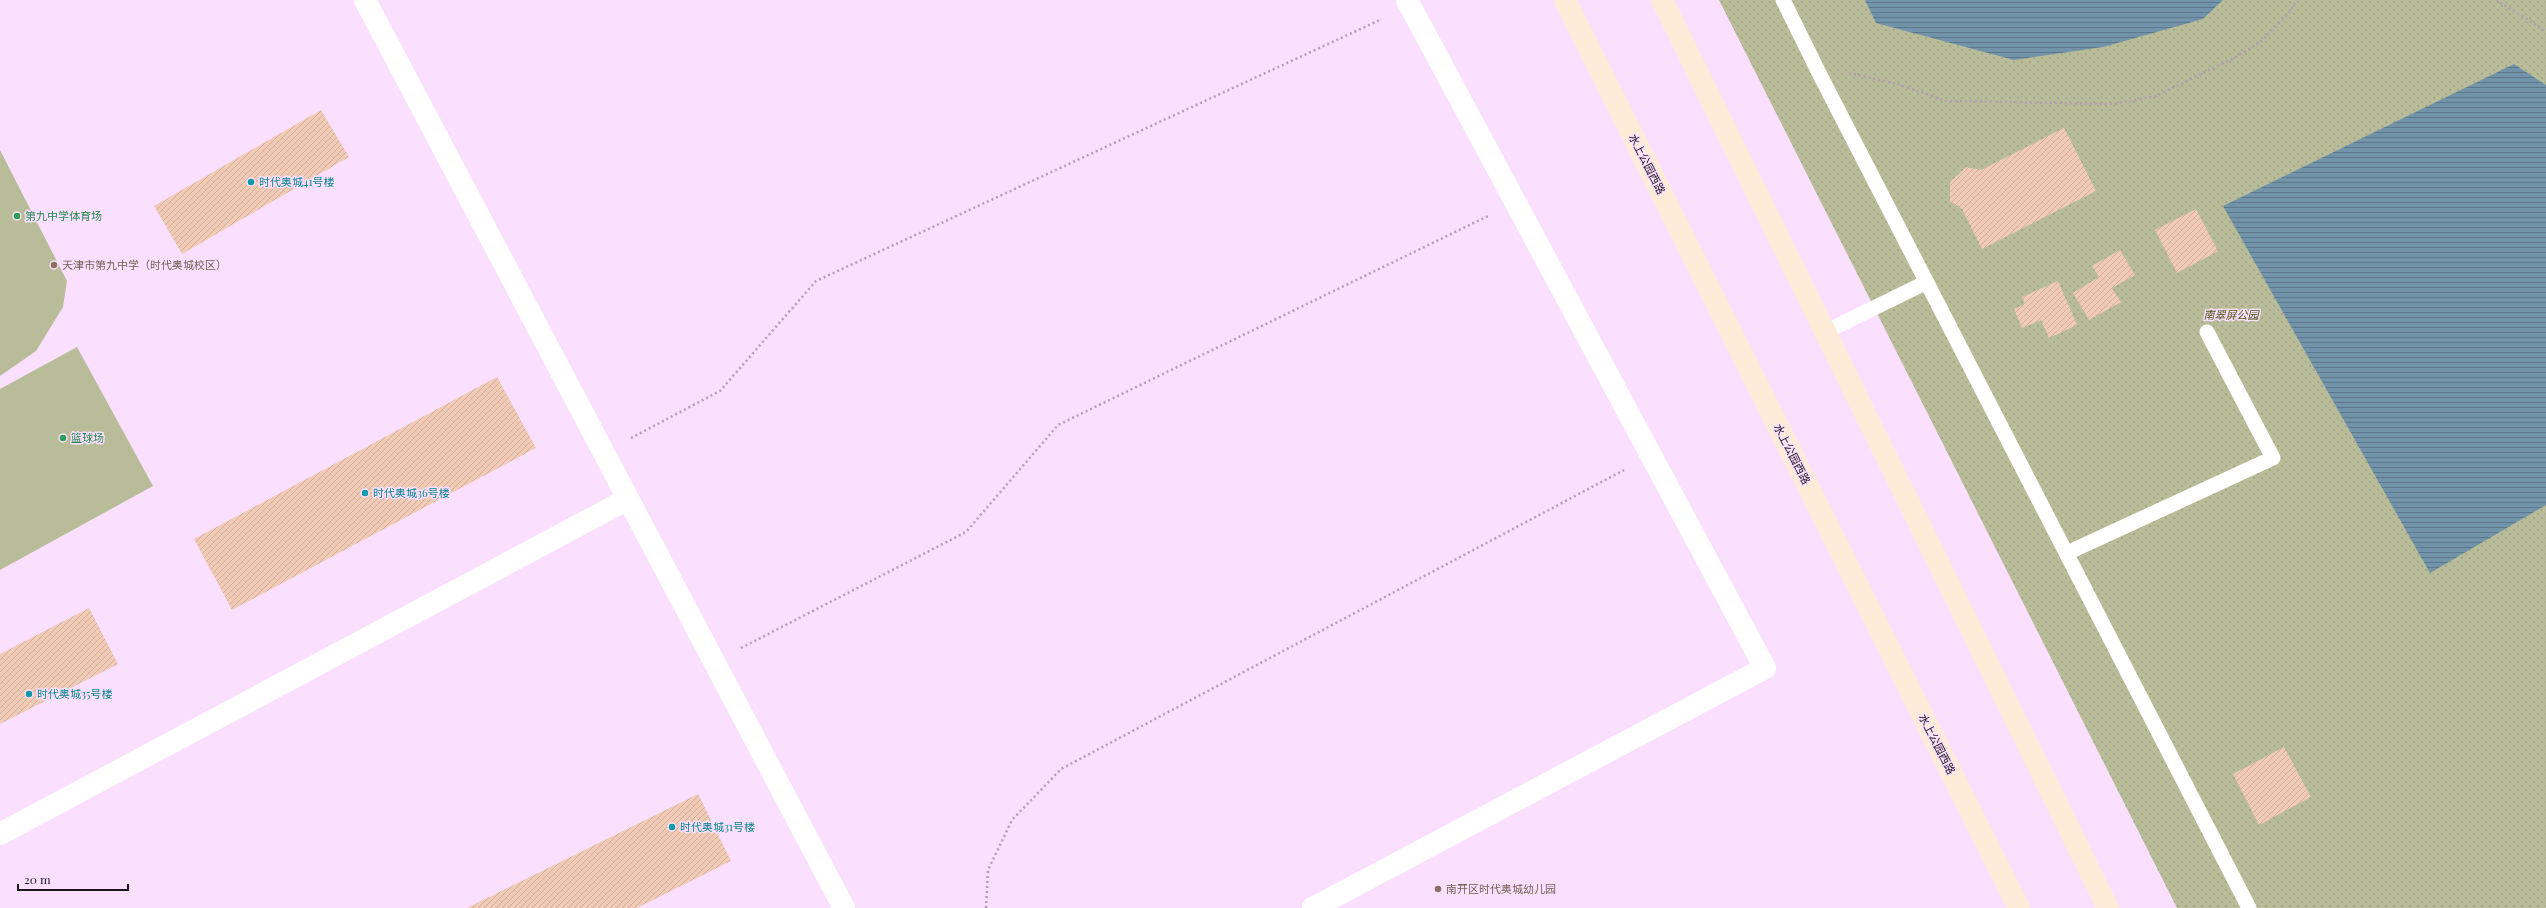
<svg xmlns="http://www.w3.org/2000/svg" width="2546" height="908" font-family="'Playfair Display','Noto Sans SC',serif">
  <defs>
    <pattern id="park-dots" width="8" height="8" patternUnits="userSpaceOnUse"><rect width="8" height="8" fill="#b9bc99"/><path d="M2 2h.1M6 6h.1" fill="none" stroke="#9ea183" stroke-width="1.8" stroke-linecap="round"/></pattern>
    <pattern id="water-rules" width="6" height="5" patternUnits="userSpaceOnUse"><rect width="6" height="5" fill="#7194aa"/><path d="M0 2.5h6" fill="none" stroke="#5c788a"/></pattern>
    <pattern id="building-hatch" width="6" height="6" patternUnits="userSpaceOnUse"><rect width="6" height="6" fill="#f1cbb6"/><path d="M-1 1l2-2M0 6l6-6M5 7l2-2" fill="none" stroke="#cead9c"/></pattern>
  </defs>
  <rect width="100%" height="100%" fill="#fae0fe"/>
  <path fill="url(#park-dots)" d="M1719 0H2546V908H2177Z"/>
  <path fill="#b9bc99" d="M0 150 67 281 63 307 36 351 0 376Z
    M77 347 153 486 0 570V389Z"/>
  <path fill="url(#water-rules)" d="M1865 0H2223L2203 19 2103 47 2014 60 1876 23Z
    M2514 64 2546 85V505L2430 573 2223 206Z"/>
  <path fill="url(#building-hatch)" d="M321 110 349 157 182 254 154 206Z
    M2064 128 2096 191 1982 249 1962 209 1950 201V182L1966 167 1981 170Z
    M2196 209 2218 251 2177 273 2155 230Z
    M2120 250 2135 275 2112 288 2121 302 2089 320 2073 293 2099 277 2092 266Z
    M2058 281 2077 325 2049 338 2041 320 2022 328 2014 309 2025 304 2022 297Z
    M497 377 536 448 232 610 194 539Z
    M89 608 118 664 0 724V654Z
    M2284 747 2311 797 2259 825 2233 774Z
    M698 794 731 861 637 908H467Z"/>
  <g fill="none" stroke-linecap="round" stroke-linejoin="round">
    <path stroke="#b29db5" stroke-width="2.5" stroke-dasharray="2 3" stroke-linecap="butt" d="M2496 0 2546 31
      M1849 73 1898 84 1946 101 2113 104 2156 96 2236 57 2263 40 2288 14 2297 0
      M631 438 720 391 816 281 1382 19
      M741 648 966 532 1058 425 1488 216
      M986 908 988 870 1012 820 1061 769 1624 470"/>
    <path stroke="#fff" stroke-width="15" d="M1783 0 1820 75 2249 908
      M1825 332 1927 282
      M2067 553 2273 458 2207 332"/>
    <path stroke="#fff" stroke-width="22" d="M365 0 844 908
      M0 834 628 499
      M1313 908 1765 668 1407 0"/>
    <path stroke="#fdebd8" stroke-width="22" d="M1565 0 2019 908
      M1662 0 2108 908"/>
  </g>
  <g fill="#0f9aa8" stroke="#fae0fe" stroke-width="1.5">
    <circle cx="251" cy="182" r="4"/>
    <circle cx="365" cy="493" r="4"/>
    <circle cx="29" cy="694" r="4"/>
    <circle cx="672" cy="827" r="4"/>
  </g>
  <g fill="#2e9e5b" stroke="#fae0fe" stroke-width="1.5">
    <circle cx="17" cy="216" r="4"/>
    <circle cx="63" cy="438" r="4"/>
  </g>
  <g fill="#8d6e63" stroke="#fae0fe" stroke-width="1.5">
    <circle cx="54" cy="265" r="4"/>
    <circle cx="1438" cy="889" r="4"/>
  </g>
  <g text-anchor="middle" stroke-width="3" stroke-linejoin="round" paint-order="stroke">
    <g font-size="11" fill="#1c131e" stroke="#fae0fe">
      <text transform="translate(1647 164) rotate(63)" y="4">水上公园西路</text>
      <text transform="translate(1792 454) rotate(63)" y="4">水上公园西路</text>
      <text transform="translate(1937 744) rotate(63)" y="4">水上公园西路</text>
    </g>
    <g font-size="11" fill="#0d838f" stroke="#fae0fe" text-anchor="start">
      <text x="259" y="186">时代奥城41号楼</text>
      <text x="373" y="497">时代奥城36号楼</text>
      <text x="37" y="698">时代奥城35号楼</text>
      <text x="680" y="831">时代奥城31号楼</text>
    </g>
    <g font-size="11" fill="#27864d" stroke="#fae0fe" text-anchor="start">
      <text x="25" y="220">第九中学体育场</text>
      <text x="71" y="442">篮球场</text>
    </g>
    <g font-size="11" fill="#785e54" stroke="#fae0fe" text-anchor="start">
      <text x="62" y="269">天津市第九中学（时代奥城校区）</text>
      <text x="1446" y="893">南开区时代奥城幼儿园</text>
    </g>
    <g font-size="11" font-style="italic" fill="#4c4f11" stroke="#fae0fe">
      <text x="2231" y="319">南翠屏公园</text>
    </g>
  </g>
  <path d="M18 884v6h110v-6" fill="none" stroke="#1c131e" stroke-width="2"/>
  <text x="24" y="884" font-size="12" fill="#1c131e" stroke="#fae0fe" stroke-width="3" paint-order="stroke">20 m</text>
</svg>
